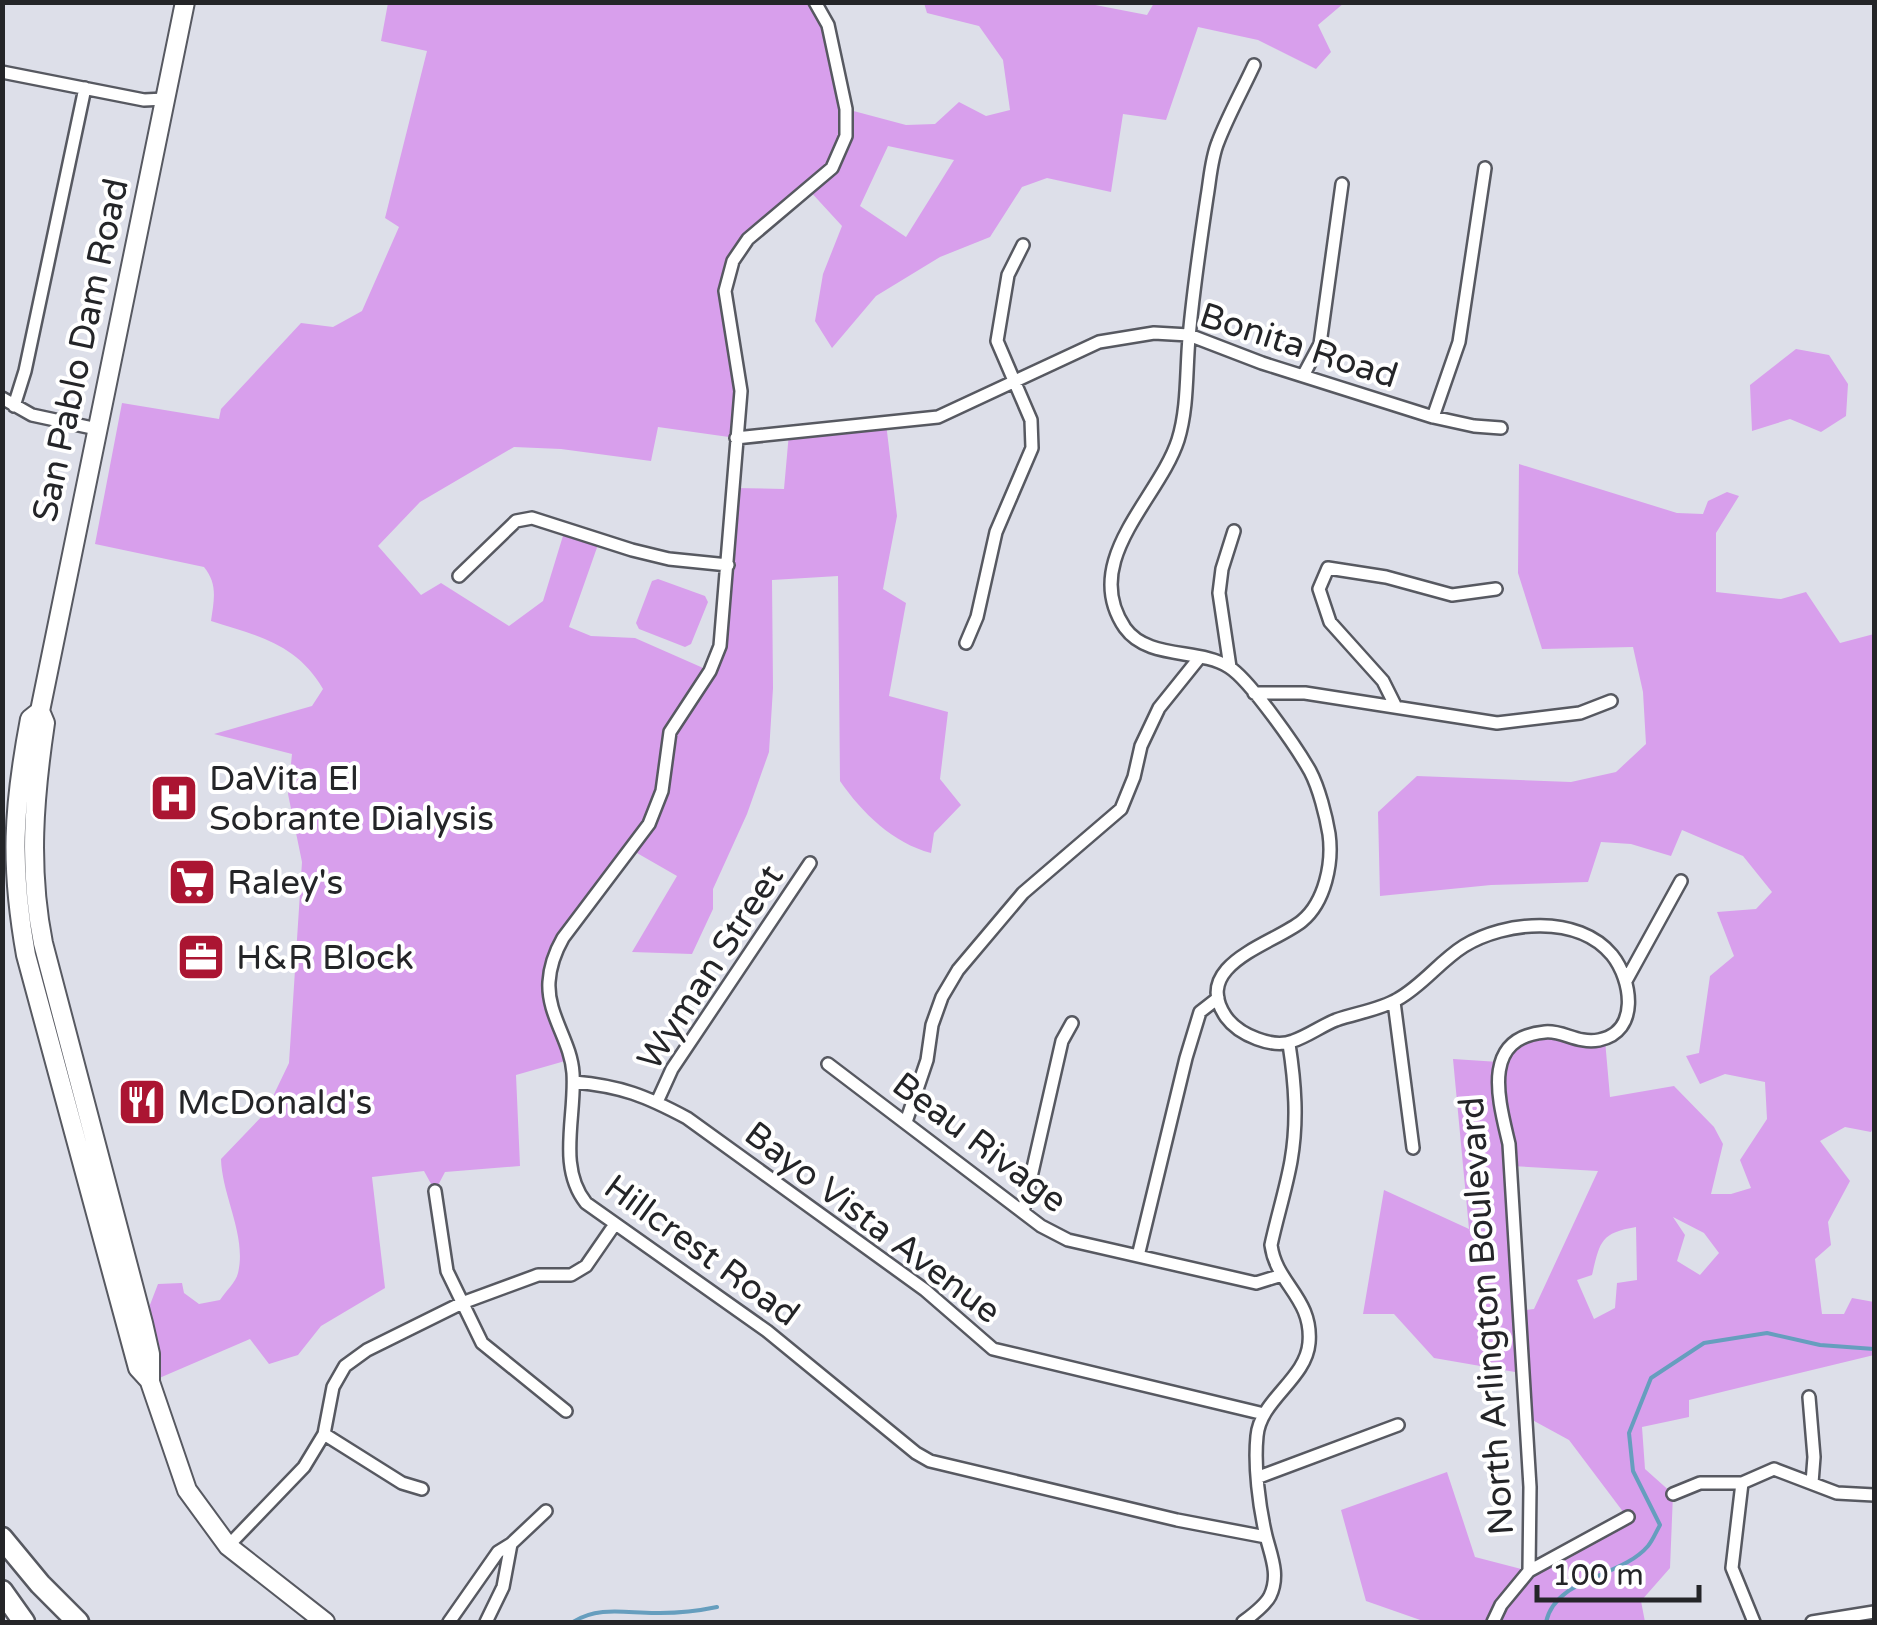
<svg xmlns="http://www.w3.org/2000/svg" width="1877" height="1625" font-family="'Varela Round',sans-serif">
  <rect width="100%" height="100%" fill="#dddfe9"/>
  <path fill="#d89fec" fill-rule="evenodd" d="M388 3H815L828 25 846 109 906 125 935 124 959 102 986 116 1010 110 1003 60 979 26 927 13 924 3H1085L1147 15 1154 3H1344L1318 25 1331 52 1316 69 1258 40 1198 27 1166 120 1123 114 1111 192 1047 178 1022 187 990 237 940 257 876 296 832 348 815 321 823 274 842 226 808 189 748 239 725 291 741 391 736 438 658 427 651 461 561 449 514 447 420 502 378 546 421 595 441 583 509 626 543 601 566 526 600 539 569 627 591 636 635 638 710 671 720 646 733 488 784 489 789 433 886 423 897 516 883 589 906 603 889 696 948 712 940 779 961 805 934 833 931 853C893 843 862 813 840 781L838 576 772 580 773 688 769 752 747 814 713 889V909L692 954 632 952 677 876 630 849 563 938 549 983 572 1059 516 1075 520 1166 445 1172 435 1191 424 1171 372 1177 385 1288 321 1326 298 1355 269 1364 250 1339 150 1382 143 1323 158 1284 182 1283 184 1293 199 1304 220 1300C225 1292 236 1282 238 1273 247 1236 222 1196 221 1159L265 1113 289 1063 302 862 288 794 292 754 214 734 312 706 323 689C297 644 258 636 211 621 214 600 218 584 204 567L95 544 122 403 219 419 221 409 301 323 333 327 362 311 399 227 385 218 427 51 381 41ZM888 146 954 160 906 237 860 206Z
    M1796 349 1829 355 1848 384 1846 416 1821 432 1790 419 1752 431 1750 385Z
    M1519 464 1677 513 1703 514 1708 501 1727 492 1739 496 1716 533V592L1781 599 1806 592 1840 643 1874 634V1126L1871 1132 1845 1127 1820 1141 1850 1181 1828 1222 1831 1245 1815 1259 1822 1314H1844L1852 1298 1874 1302V1355L1689 1400V1417L1642 1427 1645 1469 1673 1494 1670 1568 1641 1601 1645 1622H1426L1366 1601 1341 1510 1447 1472 1475 1557 1529 1571 1627 1517 1569 1440 1525 1416 1515 1372 1434 1358 1394 1314H1363L1384 1190 1469 1229 1453 1059 1499 1062 1516 1040 1549 1031 1605 1040 1610 1097 1674 1086 1714 1127 1723 1144 1711 1194H1731L1751 1188 1740 1160 1767 1119 1765 1082 1725 1074 1700 1084 1686 1056 1699 1053 1710 976 1734 956 1717 912 1756 909 1772 892 1743 856 1682 830 1671 856 1631 844 1601 842 1588 882 1491 885 1380 896 1378 812 1417 776 1571 782 1616 772 1646 744 1643 692 1633 647 1542 649 1518 573ZM1511 1166 1598 1171 1534 1309 1519 1311ZM1673 1217 1704 1233 1719 1253 1700 1275 1677 1261 1685 1235ZM1636 1227 1637 1280 1617 1283 1615 1308 1594 1319 1577 1280 1592 1275C1600 1242 1600 1233 1636 1227Z
    M658 579 705 596 708 602 691 644 685 647 639 629 636 623 652 581Z"/>
  <g fill="none" stroke-linecap="round" stroke-linejoin="round">
    <path stroke="#669ebe" stroke-width="4" d="M573 1622C600 1605 629 1614 660 1613 679 1613 698 1611 717 1607
      M1546 1622C1556 1577 1621 1578 1648 1546 1653 1540 1656 1532 1660 1525L1633 1471 1629 1433 1651 1378 1704 1343 1767 1333 1820 1345 1874 1349"/>
    <g stroke="#575961" stroke-width="16">
      <path id="minor" d="M815 2 828 25 846 109V136L832 168 748 239 733 261 725 291 741 391 720 646 710 671 670 732 662 791 649 824 563 938C555 952 550 965 549 982 547 1015 571 1041 573 1073 576 1116 557 1167 586 1203L767 1331 916 1453 930 1461 1177 1520 1266 1537
        M1254 65C1242 91 1228 116 1218 142 1211 159 1210 180 1207 197 1200 244 1193 291 1189 338 1186 371 1188 408 1178 440 1159 499 1079 561 1125 628 1148 660 1199 648 1229 667 1250 680 1297 748 1310 771 1319 788 1326 816 1329 834 1333 863 1325 902 1302 921 1274 944 1190 964 1226 1017 1239 1035 1273 1049 1293 1041 1308 1036 1321 1026 1336 1020 1355 1013 1380 1010 1398 999 1423 985 1440 961 1464 946 1505 921 1578 914 1612 955 1632 980 1640 1032 1599 1040 1577 1044 1563 1030 1545 1032 1480 1038 1499 1101 1509 1144L1530 1487 1529 1571
        M2 72 144 100 165 99
        M1304 374 1320 344 1342 184
        M2 398 32 415 97 429
        M14 406 25 371 85 88
        M1433 417 1459 342 1485 168
        M736 438 938 417 1099 342 1154 333 1189 335 1262 363 1433 417 1474 426 1501 428
        M459 576 516 521 532 518 632 550 669 559 728 565
        M966 643 977 617 996 532 1032 448 1031 420 997 341 1008 275 1023 245
        M1230 667 1219 593 1222 569 1234 531
        M1254 693H1305L1497 723 1580 713 1611 701
        M1395 705 1383 681 1330 622 1319 589 1328 568 1386 577 1452 595 1496 589
        M1627 979 1681 881
        M1394 1002 1413 1148
        M828 1064 1041 1226 1068 1240 1256 1283 1282 1275
        M574 1082C621 1086 646 1096 687 1118L925 1290 993 1349 1264 1414
        M657 1102 672 1069 810 863
        M906 1122 927 1060 932 1025 942 997 958 970 1023 893 1121 809 1134 777 1141 746 1159 708 1200 657
        M435 1191 447 1271 482 1343 566 1411
        M1023 1212 1062 1041 1072 1023
        M1138 1256 1186 1058 1200 1012 1218 998
        M1809 1397 1814 1457 1812 1483
        M324 1434 402 1483 422 1489
        M1259 1477 1398 1425
        M1742 1483 1732 1568 1754 1622
        M1673 1494 1700 1483H1742L1774 1469 1837 1493 1874 1495
        M228 1546 304 1467 324 1434 333 1387 345 1366 367 1350 462 1303 538 1275H571L586 1266 615 1224
        M449 1622 498 1552 511 1544 546 1511
        M486 1622 503 1587 511 1544
        M1243 1622C1251 1616 1265 1606 1270 1596 1280 1575 1271 1556 1266 1536 1259 1506 1254 1466 1257 1436 1260 1400 1306 1379 1309 1343 1313 1298 1276 1284 1271 1245 1277 1217 1286 1189 1291 1161 1298 1121 1295 1083 1289 1044
        M1493 1622 1501 1605 1529 1571 1628 1517
        M1812 1622 1874 1612"/>
    </g>
    <g stroke="#575961" stroke-width="22">
      <path id="primary" d="M185 2 40 711 45 723C34 797 28 868 43 943L143 1323 150 1354V1382L187 1490 228 1546 325 1622
        M40 711 30 719C13 809 10 865 26 955L138 1368 149 1380"/>
    </g>
    <g stroke="#575961" stroke-width="25">
      <path id="motorway" d="M2 1538 40 1584 78 1622
        M2 1591 24 1622"/>
    </g>
    <use href="#minor" stroke="#fff" stroke-width="11"/>
    <use href="#primary" stroke="#fff" stroke-width="18"/>
    <use href="#motorway" stroke="#fff" stroke-width="20"/>
  </g>
  <defs>
    <g id="hospital-square" transform="scale(2.5)"><rect x="-9" y="-9" width="18" height="18" rx="4" fill="#ab1532" stroke="#fff"/><path d="M-5-5h3v3.5h4V-5h3V5h-3V1.5h-4V5h-3Z" fill="#fff"/></g>
    <g id="supermarket-square" transform="scale(2.5)"><rect x="-9" y="-9" width="18" height="18" rx="4" fill="#ab1532" stroke="#fff"/><path d="M-6-5.5h2.5l.6 2H6L4.5 2H-2.5L-4.4-4H-6ZM-1.5 3.2a1.3 1.3 0 1 0 .1 0ZM3 3.2a1.3 1.3 0 1 0 .1 0Z" fill="#fff"/></g>
    <g id="office-square" transform="scale(2.5)"><rect x="-9" y="-9" width="18" height="18" rx="4" fill="#ab1532" stroke="#fff"/><path d="M-6-3h4V-5.5h4V-3h4V5H-6ZM-1-4.5V-3h2v-1.5ZM-6 0V1H6V0Z" fill="#fff"/></g>
    <g id="restaurant-square" transform="scale(2.5)"><rect x="-9" y="-9" width="18" height="18" rx="4" fill="#ab1532" stroke="#fff"/><path d="M-5-6h1v4h1v-4h1v4h1v-4h1v5L-1.5 .5V6h-2V.5L-5-1ZM5-6V6H3V1.5H1.5Q1.5-4 5-6Z" fill="#fff"/></g>
  </defs>
  <g fill-rule="evenodd">
    <use href="#hospital-square" x="174" y="798"/>
    <use href="#supermarket-square" x="192" y="882"/>
    <use href="#office-square" x="201" y="957"/>
    <use href="#restaurant-square" x="142" y="1102"/>
  </g>
  <g text-anchor="middle" stroke-width="8" stroke-linejoin="round" paint-order="stroke">
    <g font-size="35" fill="#242528" stroke="#fff">
      <text transform="translate(1299 345) rotate(18)" y="12">Bonita Road</text>
      <text transform="translate(80 350) rotate(-78)" y="12">San Pablo Dam Road</text>
      <text transform="translate(710 967) rotate(-57)" y="12">Wyman Street</text>
      <text transform="translate(980 1142) rotate(37)" y="12">Beau Rivage</text>
      <text transform="translate(873 1222) rotate(37)" y="12">Bayo Vista Avenue</text>
      <text transform="translate(702 1250) rotate(36)" y="12">Hillcrest Road</text>
      <text transform="translate(1486 1316) rotate(-94)" y="12">North Arlington Boulevard</text>
    </g>
    <g font-size="35" fill="#242528" stroke="#fff" text-anchor="start">
      <text x="209" y="790">DaVita El<tspan x="209" dy="40">Sobrante Dialysis</tspan></text>
      <text x="227" y="894">Raley's</text>
      <text x="236" y="969">H&amp;R Block</text>
      <text x="177" y="1114">McDonald's</text>
    </g>
  </g>
  <rect width="1877" height="1625" fill="none" stroke="#242528" stroke-width="10"/>
  <path d="M1537 1585v15h162v-15" fill="none" stroke="#242528" stroke-width="5"/>
  <text x="1552" y="1585" font-size="30" fill="#242528" stroke="#ffffff" stroke-width="8" paint-order="stroke">100 m</text>
</svg>
